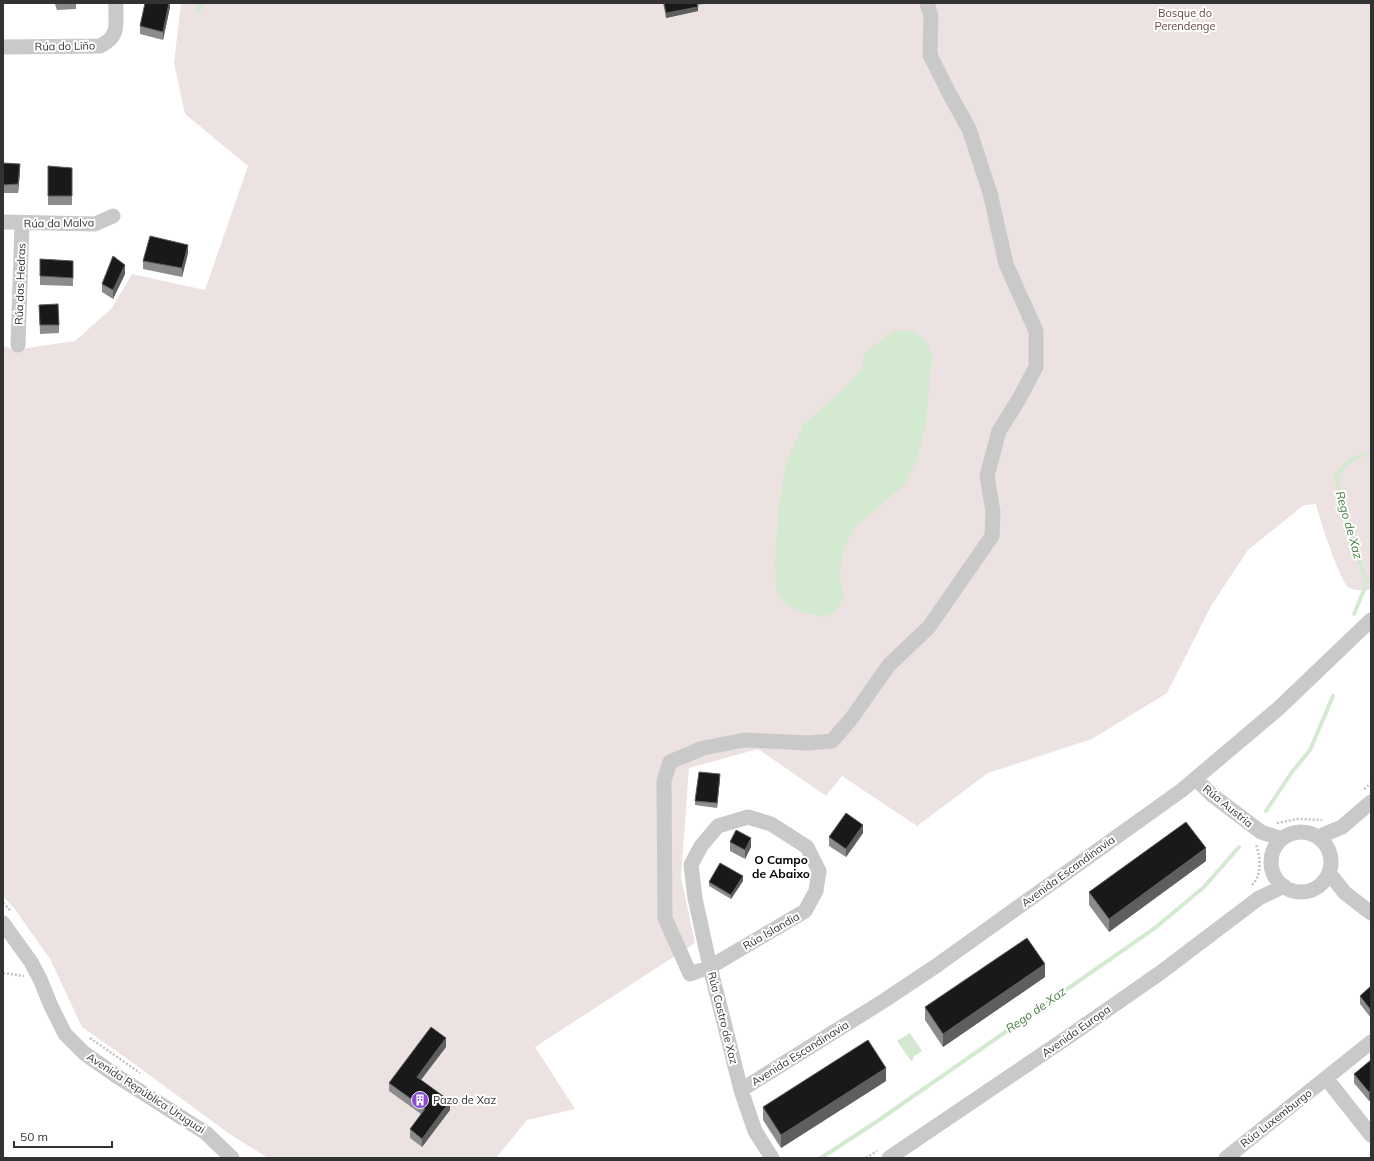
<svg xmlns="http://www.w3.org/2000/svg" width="1374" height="1161" font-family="Mulish,sans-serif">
  <rect width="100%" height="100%" fill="#fff"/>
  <path fill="#ede2e2" d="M181 3H1371V589C1364 591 1354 591 1348 587 1340 581 1318 515 1316 504L1304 505 1248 550 1211 606 1167 693 1092 739 988 773 917 826 842 776 826 796 758 749 689 768 681 877 695 943 535 1047 575 1109 527 1120 496 1158H268L231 1135 133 1063 82 1027 50 959 14 908 3 896V346L14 350 75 341 112 308 132 274 205 290 248 166 185 114 174 63Z"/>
  <path fill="#d3ead1" d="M894 331H913L926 341 932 354 926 424 917 460 905 484 853 529 844 550 839 574 844 597 835 612 823 617 802 612 784 603 776 588 775 560 779 505 786 463 803 425 843 390 862 369 865 354 876 344Z
    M910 1033 922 1051 913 1057 914 1059 911 1061 897 1041Z"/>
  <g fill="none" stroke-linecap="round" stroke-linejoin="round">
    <path stroke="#d3ead1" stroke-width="4" d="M197 12 202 3
      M1354 614 1367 583 1342 508 1336 476 1350 460 1371 452
      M1266 811 1292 772 1310 750 1333 696
      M821 1158 879 1120 1155 928 1204 887 1239 847"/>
    <path stroke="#c2c2c2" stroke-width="2.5" stroke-dasharray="2 2" stroke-linecap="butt" d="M1364 789 1371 783
      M1277 823 1298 819 1322 820
      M1252 885C1262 875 1261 858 1256 845
      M3 903 10 910
      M3 973 24 976
      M90 1038 140 1073
      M866 1158 877 1151"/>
    <path stroke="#c9c9c9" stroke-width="15" d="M3 47 100 46C121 36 115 24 116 3
      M3 222 95 224 113 216
      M18 345 22 223
      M1196 779 1212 795 1261 832 1282 839
      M1271 862a30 30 0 1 1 60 0a30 30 0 1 1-60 0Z
      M1318 837 1342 827 1371 802
      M1329 873 1345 893 1371 913
      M3 923 31 962 40 979 51 1006 65 1034 84 1053 118 1077 206 1133 232 1158
      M1326 1078 1371 1135
      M741 1090 885 1000 936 966 1182 790 1279 708 1371 620
      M772 1158 755 1131 741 1090 710 967 695 898 691 865 701 846 718 826 748 817 771 824 807 847 819 871 816 891 805 911 710 967 690 974 665 918 664 781 670 762 703 748 745 740 808 743 832 741 851 719 889 665 929 627 992 536 993 512 987 476 999 431 1019 399 1036 367V331L1006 264 990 193 969 129 949 93 930 55 931 16 927 3
      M889 1158 1068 1037 1160 973 1259 898 1284 886
      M1226 1158 1371 1042"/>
  </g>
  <path fill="#8c8c8c" d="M48 3H76V9L57 10 55 4H48Z
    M170 3V7L163 40 140 34V26Z
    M663 3H711L697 5 698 11 666 18Z
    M3 163 20 172 18 193H3Z
    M48 166 72 168V205H48Z
    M188 253 182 277 143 269V261Z
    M40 259 73 261V286L40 285Z
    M125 274 113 299 102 292V284Z
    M39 305 59 325V333L40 334Z
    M720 778 717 808 695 805V801Z
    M863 833 846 857 829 846V837Z
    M730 842 751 847 745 859 730 851Z
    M1206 861 1109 932 1089 905V892Z
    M743 881 731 899 709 886V882Z
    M1045 977 943 1047 925 1020V1007Z
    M1371 986V1018L1360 1004V996Z
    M446 1047 421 1080 450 1110 422 1147 410 1138V1129L421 1114 389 1091V1083Z
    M1371 1060 1369 1101 1354 1083V1074Z
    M886 1081 781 1148 763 1120V1107Z"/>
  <path fill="#5e5e5e" d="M169 3H170V7L163 40V32Z
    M698 7V11L666 18V13Z
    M20 164V172L18 193V184Z
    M188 245V253L182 277V268Z
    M125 265V274L113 299V290Z
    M720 774V778L717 808V803Z
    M863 825V833L846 857V849Z
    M751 838V847L745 859V850Z
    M1206 848V861L1109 932V919Z
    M743 876V881L731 899V895Z
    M1045 964V977L943 1047V1034Z
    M446 1038V1047L417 1085V1077Z
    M886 1068V1081L781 1148V1135Z
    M1371 1091V1099L1369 1101V1092Z
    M450 1101V1110L422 1147V1139Z"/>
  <path fill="#191919" stroke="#5e5e5e" d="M145 3H169L163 32 140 26Z
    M664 3H697L698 7 666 13Z
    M3 163 20 164 18 184 3 185Z
    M48 166 72 168V196H48Z
    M150 236 188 245 182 268 143 261Z
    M113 256 125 265 113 290 102 284Z
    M40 259 73 261V278L40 276Z
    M58 304 59 325H40L39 305Z
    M699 772 720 774 717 803 695 801Z
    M846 813 863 825 846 849 829 837Z
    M1186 822 1206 848 1109 919 1089 892Z
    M736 830 751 838 745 850 730 842Z
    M720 863 743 876 731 895 709 882Z
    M1027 938 1045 964 943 1034 925 1007Z
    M1371 986V1010L1360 996Z
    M431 1027 446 1038 417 1077 450 1101 422 1139 410 1129 425 1109 389 1083Z
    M868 1040 886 1068 781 1135 763 1107Z
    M1371 1060V1091L1369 1092 1354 1074Z"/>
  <defs>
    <g id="building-disc" transform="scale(0.9)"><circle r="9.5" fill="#8a4ad3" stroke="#fff"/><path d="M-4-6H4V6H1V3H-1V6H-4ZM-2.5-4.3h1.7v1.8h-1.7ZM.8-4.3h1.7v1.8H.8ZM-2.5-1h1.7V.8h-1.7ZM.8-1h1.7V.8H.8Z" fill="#fff"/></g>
  </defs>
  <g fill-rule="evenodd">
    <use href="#building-disc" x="420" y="1100"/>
  </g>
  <g text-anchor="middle" stroke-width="4" stroke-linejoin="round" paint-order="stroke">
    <g font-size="11" fill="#6a4643" stroke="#fff">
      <text x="1185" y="17">Bosque do<tspan x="1185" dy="13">Perendenge</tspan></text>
    </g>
    <g font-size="11" fill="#323232" stroke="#fff">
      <text transform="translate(65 46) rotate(-1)" y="4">Rúa do Liño</text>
      <text transform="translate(59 223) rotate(-1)" y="4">Rúa da Malva</text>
      <text transform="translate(20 284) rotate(-88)" y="4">Rúa das Hedras</text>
      <text transform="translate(1228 806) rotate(39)" y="4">Rúa Austria</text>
      <text transform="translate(1068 871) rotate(-36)" y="4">Avenida Escandinavia</text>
      <text transform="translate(771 931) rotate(-30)" y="4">Rúa Islandia</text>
      <text transform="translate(723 1018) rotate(76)" y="4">Rúa Castro de Xaz</text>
      <text transform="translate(1076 1031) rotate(-35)" y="4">Avenida Europa</text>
      <text transform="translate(800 1053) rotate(-32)" y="4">Avenida Escandinavia</text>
      <text transform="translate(146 1093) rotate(33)" y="4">Avenida República Uruguai</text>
      <text transform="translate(1276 1118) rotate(-38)" y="4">Rúa Luxemburgo</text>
    </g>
    <g font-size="11" fill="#323232" stroke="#fff" text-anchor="start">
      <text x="433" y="1104">Pazo de Xaz</text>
    </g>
    <g font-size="12" font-style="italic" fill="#478042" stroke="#fff">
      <text transform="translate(1349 525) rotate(74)" y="4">Rego de Xaz</text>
      <text transform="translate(1036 1010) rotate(-35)" y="4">Rego de Xaz</text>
    </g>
    <g font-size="12" font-weight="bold" fill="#000" stroke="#fff">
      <text x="781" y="864">O Campo<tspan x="781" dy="14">de Abaixo</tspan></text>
    </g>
  </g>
  <rect width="1374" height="1161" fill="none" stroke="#323232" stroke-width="8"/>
  <path d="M14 1141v6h98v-6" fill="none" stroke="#323232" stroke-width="2"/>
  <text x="20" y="1141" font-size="12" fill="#323232" stroke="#ffffff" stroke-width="3" paint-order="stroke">50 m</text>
</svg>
